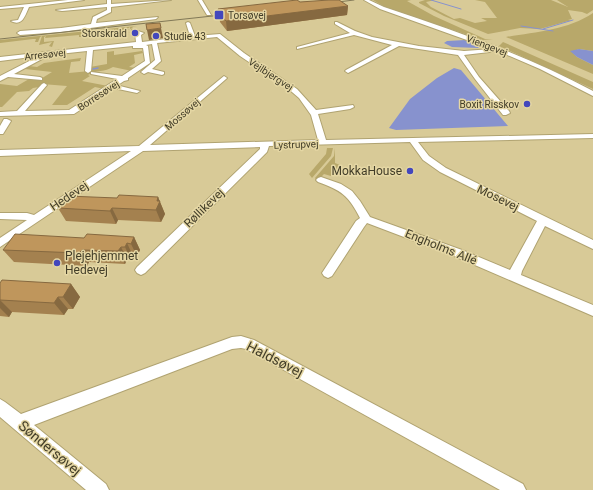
<svg xmlns="http://www.w3.org/2000/svg" width="593" height="490" font-family="Roboto,sans-serif">
  <rect width="100%" height="100%" fill="#d8ca97"/>
  <path fill="#b8a86a" d="M373 0H411L407 1 434 16 485 39H493L483 40 385 7Z
    M425 0H435L426 2 431 7 454 19 460 18 475 23 487 21 481 18H497L485 2 475 0H551L568 7 557 0H593V10L587 14 582 12 568 10 572 19H568L572 20 540 29 520 28 488 34 444 16 419 3V2Z
    M593 13V51L579 49 572 52 577 57 593 65V74L506 37C535 32 568 30 593 13Z
    M137 26 132 27 133 28 130 29V27L127 29H133L134 31 127 33 131 32V29L89 34V36H95V37H85V32L81 37H79V35L45 38 46 36 44 37V42L54 41 52 47 49 46 52 42 39 45 42 36 40 37 38 42H35L36 39H33L0 43V40Z
    M503 42 593 82V89L499 46Z
    M114 51V55L142 51 143 53 134 55 135 63 129 67 136 68 132 71 113 67C105 72 96 70 88 75L90 76 82 81 108 86 104 89 95 87 67 105H52L67 86 42 84 39 87 33 88 29 91 17 92 2 107H0V84L17 86 29 79 39 80 52 72 25 69 29 66 37 67 44 63 81 58 80 61 71 62 69 73 90 71V67L107 64V52Z
    M327 148H333L331 156 312 178 309 174 326 154Z
    M335 148V163L340 165 331 176 324 174 318 180V182L315 178 334 156Z"/>
  <path fill="#8792ce" d="M465 40 480 45 479 48 452 47 444 43 447 41Z
    M579 49 593 51V65L577 57 570 51Z
    M454 68 461 70 508 126 396 130 389 128 410 99 437 78Z"/>
  <g fill="none" stroke-linecap="round" stroke-linejoin="round">
    <path stroke="#8792ce" stroke-width="1" d="M431 0 461 9
      M521 26 553 31
      M543 29 573 20"/>
    <path stroke="#8792ce" stroke-width="1.5" d="M93 69 98 68"/>
    <g stroke="#b0a371" stroke-width="2">
      <path id="minor" d="M68 0H84L29 7C25 16 22 27 11 21L18 20 24 7 0 9V7Z
        M107 0H111V4L171 0 111 7V12L97 19 96 23 158 17 156 19 61 32 20 35 17 33 20 31 61 28 91 24 93 17 107 10V7L62 11 56 10 107 4Z
        M198 0H202L211 15H207Z
        M364 0H369L384 7C456 31 526 55 593 91V96L540 69 498 51 464 55 479 77 509 111 510 113 506 115H503L475 79 458 55 399 46 348 73 345 71 346 70 392 45 354 35 297 49V47L350 33 335 24V22H337L355 31 372 37 419 46 464 51 492 49 380 9Z
        M188 22 190 23 195 36 220 34 244 53 297 89 316 110 353 105 354 107 350 109 318 114 326 140 593 134V138L418 142 429 156 446 168 593 240V249L545 226 522 271 521 275 593 305V316L454 256 367 223 364 227 332 276 328 278 324 276 322 273 324 270 356 221 360 218C349 196 341 190 318 182L316 180 318 178 321 177 341 184 352 191 360 201 370 217 462 250 510 270 537 221 440 172 423 160 410 142 269 146 267 152 145 273 141 275 137 273 135 270 137 267 260 149V147L143 151 0 247V238L27 220 0 219V213H27L34 215 131 151 0 156V150L139 146 224 76 227 78 226 79 150 145 318 140 311 115 299 98 285 86 240 56 217 37 157 43 161 61 152 69 164 72V74L162 75 148 72 144 74 141 72 155 60 152 44 146 45 148 46 150 63 128 78V80L124 81 74 114 0 116V112L17 111 42 84 44 83 47 85 25 111 69 110 117 79 91 74V72L122 76 145 61 143 48H133V46L93 50 91 71 88 73 85 71 87 51 40 56 43 58 42 59 14 74 40 77 42 78V80L8 77 0 81V76L39 56 0 61V57L136 42 135 33 138 31 144 33 141 35 142 42 190 36 186 23Z
        M120 86 140 91 137 93 118 89 117 88Z
        M4 119H7L11 121 3 134H0V126Z
        M241 336 254 340 523 484 526 490H500L246 349 241 348 232 349 34 425 106 484 109 490H86L0 417V399L5 402 21 414 232 337Z"/>
    </g>
    <use href="#minor" fill="#fff" fill-rule="evenodd"/>
    <path stroke="#827957" stroke-width="1" d="M330 3 354 0
      M0 39 231 14"/>
  </g>
  <path fill="#a4814f" d="M300 2 348 6 347 15 227 31 220 22 218 9Z
    M158 197 165 214 161 222 118 220 116 224 66 221 58 208Z
    M134 237 140 250 137 256H133L131 260 127 259 125 264 89 262 87 266 14 262 3 250 84 238Z
    M0 283 71 284 80 297 73 309H68L64 315 12 312 9 317 0 316Z"/>
  <path fill="#866940" d="M348 6 347 15 227 31 226 21Z
    M161 28 163 38 149 40 147 30Z
    M158 197 165 214 161 222 156 210 157 201Z
    M112 208 118 220 116 224 110 211Z
    M134 237 140 250 137 256 131 244Z
    M127 243 133 256 131 260 125 247Z
    M121 247 127 259 125 264 118 251Z
    M82 250 89 262 87 266 79 253Z
    M71 284 80 297 73 309 63 297Z
    M58 297 68 309 64 315 54 303Z
    M0 300 12 312 9 317 0 308Z"/>
  <path fill="#bf965c" stroke="#866940" d="M297 0 300 2 329 0H339L348 6 226 21 219 13H220L218 9Z
    M160 23 161 28 147 30 146 24Z
    M119 195 158 197 157 201H160L156 210 112 208 110 211 58 208 67 196 117 198Z
    M15 234 84 238 87 234 134 237 131 244 127 243 125 247H121L118 251 82 250 79 253 3 250Z
    M2 280 71 284 63 297H58L54 303 0 300V283Z"/>
  <g fill="#4347bc" stroke="#e5d7a4" stroke-width="1.5">
    <rect x="214" y="10" width="10" height="10" rx="2"/>
    <circle cx="135" cy="33" r="4"/>
    <circle cx="156" cy="36" r="4"/>
    <circle cx="527" cy="104" r="4"/>
    <circle cx="410" cy="171" r="4"/>
    <circle cx="57" cy="263" r="4"/>
  </g>
  <g text-anchor="middle" stroke-width="3" stroke-linejoin="round" paint-order="stroke">
    <g font-size="10" fill="#423d28" stroke="#e5d7a4" text-anchor="start">
      <text x="228" y="19">Torsøvej</text>
      <text x="127" y="37" text-anchor="end">Storskrald</text>
      <text x="164" y="40">Studie 43</text>
      <text x="519" y="108" text-anchor="end">Boxit Risskov</text>
    </g>
    <g font-size="10" fill="#423d28" stroke="#e5d7a4">
      <text transform="translate(487 45) rotate(21)" y="4">Viengevej</text>
      <text transform="translate(45 54) rotate(-6)" y="4">Arresøvej</text>
      <text transform="translate(271 74) rotate(33)" y="4">Vejlbjergvej</text>
      <text transform="translate(98 95) rotate(-33)" y="4">Borresøvej</text>
      <text transform="translate(182 114) rotate(-41)" y="4">Mossøvej</text>
      <text transform="translate(296 144) rotate(-2)" y="4">Lystrupvej</text>
    </g>
    <g font-size="12" fill="#423d28" stroke="#e5d7a4" text-anchor="end">
      <text x="402" y="175">MokkaHouse</text>
      <text x="65" y="260" text-anchor="start">Plejehjemmet<tspan x="65" dy="14">Hedevej</tspan></text>
    </g>
    <g font-size="12" fill="#423d28" stroke="#e5d7a4">
      <text transform="translate(69 196) rotate(-34)" y="4">Hedevej</text>
      <text transform="translate(498 198) rotate(26)" y="4">Mosevej</text>
      <text transform="translate(204 208) rotate(-44)" y="4">Røllikevej</text>
      <text transform="translate(441 247) rotate(22)" y="4">Engholms Allé</text>
    </g>
    <g font-size="14" fill="#423d28" stroke="#e5d7a4">
      <text transform="translate(275 359) rotate(27)" y="5">Haldsøvej</text>
      <text transform="translate(50 448) rotate(40)" y="5">Søndersøvej</text>
    </g>
  </g>
</svg>
